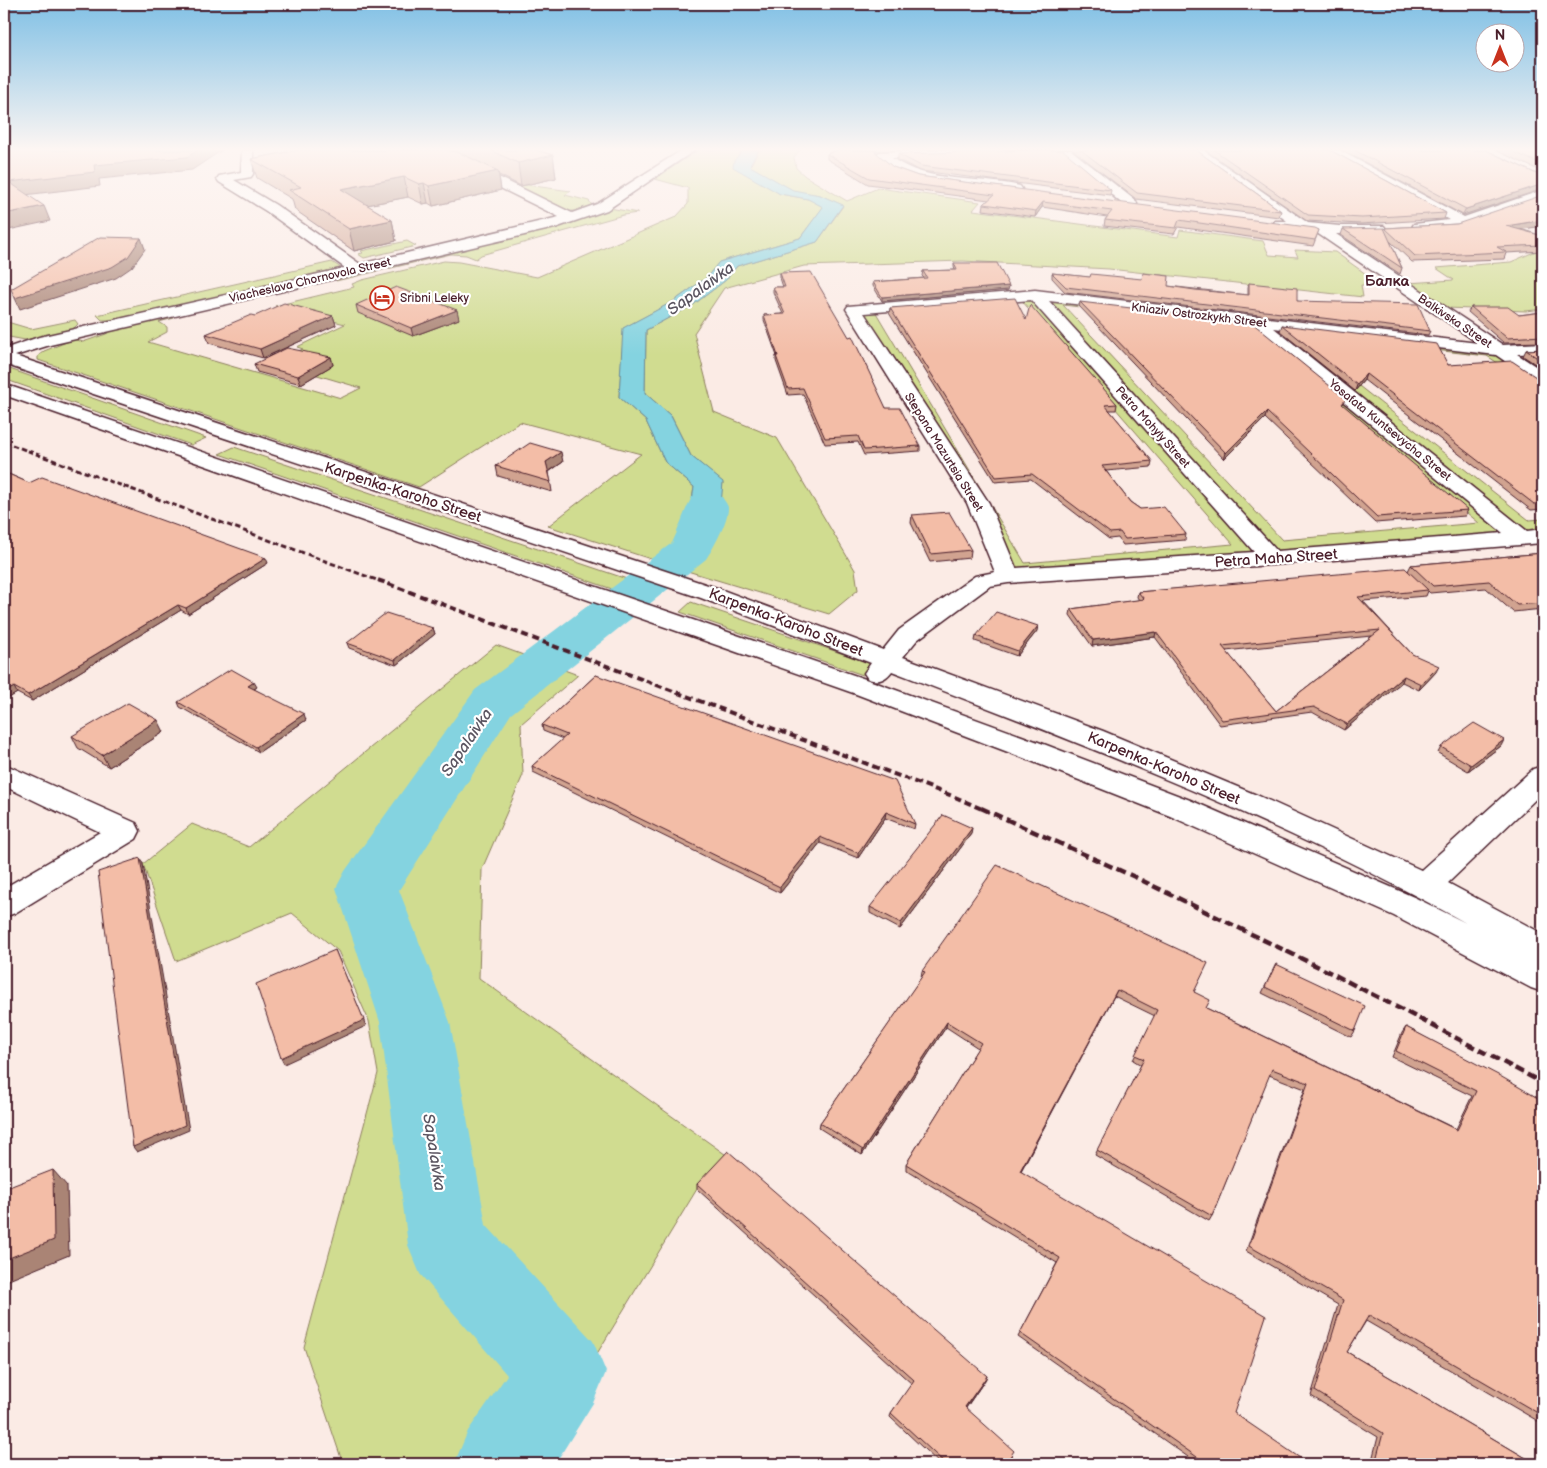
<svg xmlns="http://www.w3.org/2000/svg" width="1547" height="1468" font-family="'Balsamiq Sans',sans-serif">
  <rect width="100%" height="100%" fill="#fbebe5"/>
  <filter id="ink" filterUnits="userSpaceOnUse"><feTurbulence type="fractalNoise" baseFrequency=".02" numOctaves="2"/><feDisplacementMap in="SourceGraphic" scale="10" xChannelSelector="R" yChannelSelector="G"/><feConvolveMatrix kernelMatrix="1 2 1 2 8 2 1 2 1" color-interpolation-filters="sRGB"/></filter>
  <g filter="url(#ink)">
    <path fill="#d0dc90" stroke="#8d7e5e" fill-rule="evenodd" d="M698 150H743L734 161 780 194 808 199 824 206 800 238 719 262 706 278 674 301 624 328 619 397 646 421 665 462 694 487 690 514 675 547 657 561 548 526 641 454 520 422 419 487 38 360V356L44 351 74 339 83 342 106 334 110 331 171 317 174 318 159 322 167 327V332L148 342 341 398 361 388 277 363V361L303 349 297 347 345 324 275 306 354 287 352 284 362 280 444 261 459 262 537 277 676 217 688 204V188L655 179Z
      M759 150H800L794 157 796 168 805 176 847 201 878 188 980 202 973 210 1178 237 1180 230 1263 241 1269 255 1298 257 1295 250 1335 252 1383 286 1361 285 1363 297 1109 269 963 261 804 266 724 288 694 333 714 412 777 438 855 570 858 590 829 614 684 570 704 553 723 483 691 456 671 416 645 393 646 330 693 305 726 280 737 266 817 242 843 206 820 195 793 191 750 166Z
      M511 183 571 191 565 195 589 201 592 205 576 211H570Z
      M609 208 638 213 623 215 481 255 476 259 466 255 451 254 336 281V278Z
      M407 241 416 246 364 258 358 254 363 253 361 251Z
      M1543 248V309L1526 311 1446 308 1407 283 1454 280 1436 268 1511 262Z
      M332 262 341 268 115 320H102L97 315Z
      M1031 298 1259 554 1016 571 862 311ZM1022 301 1233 544 1025 563 875 311Z
      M1044 299 1252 325 1510 534 1275 553ZM1063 305 1245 327 1479 523 1282 540Z
      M75 320 78 324 73 329 25 340 4 336V321L31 329Z
      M1267 326 1496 353 1543 392 1487 356 1293 334 1529 520 1543 519V531L1525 533Z
      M4 367 206 438 191 445 4 379Z
      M234 447 627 579 615 590 219 454Z
      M691 602 873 664 863 675 680 612Z
      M496 645 578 675 521 724 523 775 482 869 479 978 729 1157 697 1189 530 1464H343L304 1347 378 1073 369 1021 338 951 292 913 176 961 143 864 192 824 249 847Z"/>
    <path fill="#84d3e0" stroke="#6d8b98" d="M743 150H759L751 162 750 166 793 190 820 195 843 205 817 242 737 266 726 280 693 305 646 330 645 393 671 416 691 456 723 482 720 516 704 554 684 570 657 561 675 547 690 514 694 487 665 462 646 421 619 397 623 328 674 301 706 278 719 262 800 238 823 207 808 199 780 194 733 167 734 161Z"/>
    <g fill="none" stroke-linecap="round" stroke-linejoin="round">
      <path fill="#84d3e0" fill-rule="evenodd" d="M707 494 722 497C724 500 727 504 728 507 729 520 713 549 706 559L511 714 399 890 450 1022 486 1225 593 1341 606 1372 593 1403 555 1464H454L468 1431 507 1375 420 1274 408 1245 380 1022 336 888 345 871 475 690 672 543C679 529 685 509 692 497Z"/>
      <g stroke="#4a1f2b" stroke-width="3">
        <path id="minor" d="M242 150H253V174L251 177 234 180 276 205 360 264 559 217 464 170 422 160 402 152 401 150H415L429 155 472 164 572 213 597 204 682 150H695L607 210 555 228 50 345 15 356 717 588 883 650 899 630 975 576 995 572 967 503 846 309 848 306 1035 290 1478 343 1314 231 1275 227 1273 224 1275 221H1287L1190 150H1203L1308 223 1340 226H1384L1386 229 1379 233 1336 234 1503 345 1543 343V353L1517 354 1543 371V384L1537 383 1496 355 1274 328 1527 531 1543 529V543L1271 565 1008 583 990 586 917 640 903 657 1103 731 1259 796 1421 870 1533 769 1543 766V792L1448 883 1543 934V992L1531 988 1394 916 1170 816 1021 757 856 694 4 395V384L874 682 1041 743 1190 800 1416 898 1466 923C1284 821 1087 746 892 671 885 680 879 682 868 679L864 673 871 663 701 598 4 364V349L39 337 345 268 266 211 219 182 217 179 219 176 241 172ZM1031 300 1254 552 1016 568 989 503 864 313ZM1049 301 1250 325 1503 533 1277 551Z
          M941 150H1052L1046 153 892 158C928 184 978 176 1020 186L1022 189 1016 193C977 188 900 186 874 155L880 152Z
          M1059 150H1071L1136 201 1137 204 1136 207H1126Z
          M1326 150H1339L1464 217 1543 190V198L1468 225 1419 231 1412 227 1414 224 1449 220 1327 152Z
          M4 764 136 823 140 831 136 839 15 913 4 917V888L100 832 4 786Z"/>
      </g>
      <use href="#minor" fill="#fff" fill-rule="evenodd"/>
      <path stroke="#4a1f2b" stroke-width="3" stroke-dasharray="5.5 3" stroke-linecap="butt" d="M4 442 382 582"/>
      <path stroke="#4a1f2b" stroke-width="4" stroke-dasharray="7 4" stroke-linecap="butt" d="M378 580 955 797 984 810"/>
      <path stroke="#4a1f2b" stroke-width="4.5" stroke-dasharray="9 4.5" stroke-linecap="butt" d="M981 808 1137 878 1333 974 1543 1083"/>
    </g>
    <path fill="#d1a390" stroke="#4a1f2b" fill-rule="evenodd" d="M298 150H536L553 155 556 178 521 186 499 175 501 190 433 206 428 203 423 204 408 197 367 205 392 220 396 241 354 251 295 210 292 199 257 178 251 159Z
      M837 150H906L876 151 875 152 893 167 918 176 1319 230 1313 246 1178 227 1174 234 1104 226 1105 220 1107 217 1042 207 1035 217 983 210 984 204 989 200 868 184 827 159V154Z
      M1073 150H1196L1281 211 1279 217 1136 199Z
      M1205 150H1330L1446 213 1444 219 1360 224 1307 221Z
      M1342 150H1486L1543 177V189L1463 215Z
      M1495 150H1543V172Z
      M898 154 1111 190 1110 195 921 171 898 160Z
      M1457 224 1543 226 1520 229 1543 236V251L1506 253 1504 259 1412 262 1390 241 1402 268 1400 274 1341 235 1343 229 1384 230 1385 228Z
      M954 263 1009 286 1008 290 882 301 873 286V282L924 278 922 276 923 271 955 270 954 267Z
      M780 273 886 408 920 446V451L864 455 858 442 825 444 803 394 788 395 776 361V356H777L764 320V315L783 314 773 292V287H783L780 278Z
      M1052 273 1248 295V287L1249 283 1297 301 1430 331 1428 335 1065 292 1052 278Z
      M1080 302 1468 510 1465 516 1375 523 1265 418 1224 459 1079 306Z
      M356 305 459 319 413 336 358 313Z
      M1471 307 1519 315 1543 312V342L1504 343 1468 312Z
      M890 308 1026 320 1117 404 1116 410H1109L1152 461 1151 467 1106 471 1130 502 1140 509 1186 534 1185 540 1123 545 1118 538 1109 539 1031 479 995 482 889 313Z
      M255 316H333L336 325 263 358 209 343 206 334Z
      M1282 325 1448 365 1543 380V509L1531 510 1364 380 1355 391 1280 331Z
      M1543 349V369L1523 356 1526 350Z
      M331 357 333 365 301 384 257 372 254 364Z
      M563 462 549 472 552 492 498 476 496 466Z
      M4 472 29 483 268 563 188 614 181 610 32 701 17 693 4 701Z
      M912 515 971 550 970 558 930 562 911 523Z
      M1543 553V609L1513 612 1486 588 1430 593 1428 591 1426 596 1363 601 1412 654 1436 672 1419 690 1402 682 1344 730 1312 712 1220 725 1155 637 1092 646 1070 615 1071 609 1139 600 1137 597 1138 592 1408 571 1411 565ZM1372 636 1276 711 1226 651 1299 643Z
      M433 628 435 634 396 665 349 648 347 643Z
      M1037 631 1017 656 975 641 976 636Z
      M596 675 915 824 914 829 885 818 858 858 820 843 780 893 533 772 532 766 563 739 543 731 542 725Z
      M257 687 254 689 306 720 259 752 180 707 178 702Z
      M164 732 109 767 78 748 72 736Z
      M1501 746 1468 771 1438 753 1441 747Z
      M971 834 900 929 870 913V907Z
      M1276 964 1355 1031 1351 1037 1262 993Z
      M922 971 1194 992 1206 1008 1456 1129 1472 1096 1392 1057 1402 1033 1406 1027 1543 1101V1424L1366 1321 1347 1352 1536 1464H1371L1378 1437 1311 1396 1338 1305 1246 1251 1305 1089 1269 1075 1212 1216 1209 1221 1095 1155 1141 1065 1133 1060 1155 1016 1114 996 1021 1171 1234 1413 1302 1464H1198L1018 1337 1057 1263 906 1170V1164L978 1048 946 1027 862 1155 819 1128 820 1123 922 977H921Z
      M697 1184 987 1376 985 1380 966 1408 1012 1455 1005 1464H940L890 1417 891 1413 912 1384 697 1189Z"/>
    <path fill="#aa8475" stroke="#4a1f2b" d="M198 150H222L192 170 99 179 100 186 16 196 9 182 94 165Z
      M553 155 556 178 521 186 518 163Z
      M498 171 501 190 433 206 429 186Z
      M404 177 408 197 346 209 341 189Z
      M424 183 428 203 423 204 419 184Z
      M1543 184V189L1463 215 1466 209Z
      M1043 202 1042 207 1035 217 1036 211Z
      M44 206 50 221 4 231V214Z
      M392 220 396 241 354 251 349 229Z
      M1543 220V226L1504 232 1506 226Z
      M141 238 145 249 132 267 116 278 20 309 15 298Z
      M1009 286 1008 290 882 301V297Z
      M457 310 459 319 413 336 411 328Z
      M333 316 336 325 263 358 260 349Z
      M331 357 333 365 301 384 298 376Z
      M1366 374 1364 380 1355 391 1357 385Z
      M1267 412 1265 418 1224 459 1226 453Z
      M561 452 563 462 548 472 546 462Z
      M266 558 268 563 188 614 186 608Z
      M178 605 181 610 32 701 28 695Z
      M1038 626 1037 631 1017 656 1018 651Z
      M433 628 435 634 396 665 395 660Z
      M1156 632 1155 637 1092 646 1093 640Z
      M1439 666 1436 672 1419 690 1421 684Z
      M1404 676 1402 682 1344 730 1347 724Z
      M254 682 257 687 251 691 248 686Z
      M14 687 17 693 4 701V693Z
      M304 714 306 720 259 752 256 747Z
      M158 720 164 732 109 767 102 755Z
      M1504 740 1501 746 1468 771 1471 765Z
      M886 812 885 818 858 858V853Z
      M972 828 971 834 900 929 901 923Z
      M820 837V843L780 893V887Z
      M4 854 7 859 4 861Z
      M140 858 143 864 189 1130 137 1152 133 1147Z
      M335 950 366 1026 284 1064 281 1058Z
      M1117 990 1114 996 1018 1176 1020 1171Z
      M947 1022 946 1027 862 1155 863 1150Z
      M53 1170 67 1186 69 1255 4 1282V1260Z
      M987 1376 985 1380 963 1412 965 1407Z"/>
    <path fill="#f3bda7" stroke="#4a1f2b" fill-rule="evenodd" d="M4 150H198L187 157 94 165 95 172 9 182 44 206 4 214Z
      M298 150H446L460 153 498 171 429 186 424 183 419 184 404 177 341 189 392 220 349 229 289 190 301 187 251 159Z
      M490 150H536L553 155 518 163Z
      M837 150H873L893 167 918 176 1315 228 1319 230 1315 240 1179 220 1176 228 1105 220 1112 211 1043 202 1036 211 984 204 994 195 869 178 827 154Z
      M1039 150H1063L1111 190 921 166 898 154Z
      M1081 150H1196L1281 211 1137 193Z
      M1214 150H1330L1446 213 1362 218 1308 215Z
      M1354 150H1486L1543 177V184L1466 209Z
      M1509 150H1543V165Z
      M1543 195V220L1506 226 1543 236V245L1497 247 1506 252 1415 256 1385 228 1457 224Z
      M1384 228 1402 268 1343 229Z
      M100 237 141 238 128 257 112 267 15 298 11 289Z
      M954 263H997L1009 286 882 297 873 282 927 278 923 271 957 270Z
      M811 272 849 337 852 336 886 408H900L920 446 864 450 858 436 825 438 803 388 788 389 776 356H778L764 315 785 314 773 287H785L780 273Z
      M1052 273 1090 277 1091 274 1142 279 1143 273 1169 276 1168 286 1195 290 1249 295V283L1297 288V301L1418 304 1430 331 1066 287Z
      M396 287 457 310 411 328 356 305Z
      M1015 298 1026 320 1030 305 1117 404 1105 405 1152 461 1102 466 1130 502 1140 509 1164 507 1186 534 1125 539 1120 532 1110 533 1032 474 996 477 890 308Z
      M1080 302 1251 322 1346 399 1342 404 1468 510 1377 517 1267 412 1226 453Z
      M284 303 333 316 260 349 206 334 251 315 255 316Z
      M1471 307H1508L1519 315 1543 312V336L1507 338Z
      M1282 325 1437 344 1448 365 1512 361 1539 379 1543 380V503L1534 504 1366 374 1357 385Z
      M287 348 331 357 298 376 254 364Z
      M1543 349V362L1526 350Z
      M530 443 561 452 546 462 551 482 496 466Z
      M4 472 29 483 42 477 266 558 186 608 178 605 28 695 14 687 4 693Z
      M949 512 971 550 931 554 912 515Z
      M1543 553V603L1517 605 1489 581 1433 586 1411 565Z
      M1405 568 1428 590 1358 597 1412 654 1439 666 1421 684 1404 676 1347 724 1314 707 1222 720 1156 632 1093 640 1071 609 1144 599 1138 592ZM1380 630 1276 711 1222 646Z
      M996 612 1038 626 1018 651 976 636Z
      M386 613 433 628 395 660 347 643Z
      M231 669 254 682 248 686 304 714 256 747 178 702Z
      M596 675 895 781 915 824 886 812 858 853 820 837 780 887 532 766 567 735 542 725Z
      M128 703 158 720 102 755 72 736Z
      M1474 723 1504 740 1471 765 1441 747Z
      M943 815 972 828 901 923 870 907Z
      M140 858 185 1125 133 1147 98 872Z
      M997 865 1208 963 1194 992 1210 1000 1206 1008 1457 1130 1476 1091 1396 1051 1406 1027 1500 1076 1543 1101V1416L1369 1315 1347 1352 1536 1464H1375L1383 1433 1315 1391 1343 1300 1249 1246 1308 1083 1272 1069 1212 1216 1097 1150 1144 1059 1135 1055 1157 1010 1117 990 1020 1171 1266 1316 1234 1413 1303 1460 1302 1464H1207L1020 1333 1060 1258 906 1164 981 1043 947 1022 863 1150 820 1123 925 972 922 971Z
      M335 950 364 1020 281 1058 256 984Z
      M1276 964 1365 1006 1355 1031 1265 987Z
      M728 1151 987 1376 965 1407 1014 1451 1005 1464H946L891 1413 914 1380 697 1184Z
      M53 1170 54 1240 4 1260V1189Z"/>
  </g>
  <linearGradient id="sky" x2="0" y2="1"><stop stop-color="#80c0e5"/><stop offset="0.42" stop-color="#fdf6f3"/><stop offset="1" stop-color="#fdf6f3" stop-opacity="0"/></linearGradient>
  <rect width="1547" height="355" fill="url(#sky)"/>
  <defs>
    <g id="hotel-ring" transform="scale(1.25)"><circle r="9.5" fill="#fff" stroke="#c8321e" stroke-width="1.5"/><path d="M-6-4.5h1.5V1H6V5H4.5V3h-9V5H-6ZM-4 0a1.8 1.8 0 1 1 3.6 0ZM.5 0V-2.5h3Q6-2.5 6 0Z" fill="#c8321e"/></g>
  </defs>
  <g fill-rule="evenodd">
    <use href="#hotel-ring" x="382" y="298"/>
  </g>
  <g text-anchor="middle" stroke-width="4.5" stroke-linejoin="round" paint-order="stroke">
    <g font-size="12" fill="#4a1f2b" stroke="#fff">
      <text transform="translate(310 280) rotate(-13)" y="4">Viacheslava Chornovola Street</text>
      <text transform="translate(1199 315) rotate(7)" y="4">Kniaziv Ostrozkykh Street</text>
      <text transform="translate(1455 321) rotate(34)" y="4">Balkivska Street</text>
      <text transform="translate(1153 427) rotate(48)" y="4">Petra Mohyly Street</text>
      <text transform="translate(1390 430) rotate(39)" y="4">Yosafata Kuntsevycha Street</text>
      <text transform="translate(944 452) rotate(58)" y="4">Stepana Mazurtsia Street</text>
    </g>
    <g font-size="12" fill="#4a1f2b" stroke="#fff" text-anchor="start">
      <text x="400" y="302">Sribni Leleky</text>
    </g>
    <g font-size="15" font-weight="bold" fill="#4a1f2b" stroke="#fff">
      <text x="1387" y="286">Балка</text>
    </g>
    <g font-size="15" fill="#4a1f2b" stroke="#fff">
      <text transform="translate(403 492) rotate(18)" y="5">Karpenka-Karoho Street</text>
      <text transform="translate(1276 558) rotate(-4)" y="5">Petra Maha Street</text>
      <text transform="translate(786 622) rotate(21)" y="5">Karpenka-Karoho Street</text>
      <text transform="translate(1164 768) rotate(23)" y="5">Karpenka-Karoho Street</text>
    </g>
    <g font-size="16" font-style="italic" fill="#5b5561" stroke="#fff">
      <text transform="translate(700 288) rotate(-36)" y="6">Sapalaivka</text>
      <text transform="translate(466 742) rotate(-56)" y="6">Sapalaivka</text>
      <text transform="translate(435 1152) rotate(81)" y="6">Sapalaivka</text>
    </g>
  </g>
  <rect width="1547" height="1468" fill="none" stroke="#fff" stroke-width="20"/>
  <rect x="10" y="10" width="1527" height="1448" fill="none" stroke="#4a1f2b" stroke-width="2" filter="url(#ink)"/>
  <g transform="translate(1500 48)"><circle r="24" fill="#ffffff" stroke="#b7a5aa"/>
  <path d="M0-4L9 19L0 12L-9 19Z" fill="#c8321e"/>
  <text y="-8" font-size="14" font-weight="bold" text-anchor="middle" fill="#4a1f2b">N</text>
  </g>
</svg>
